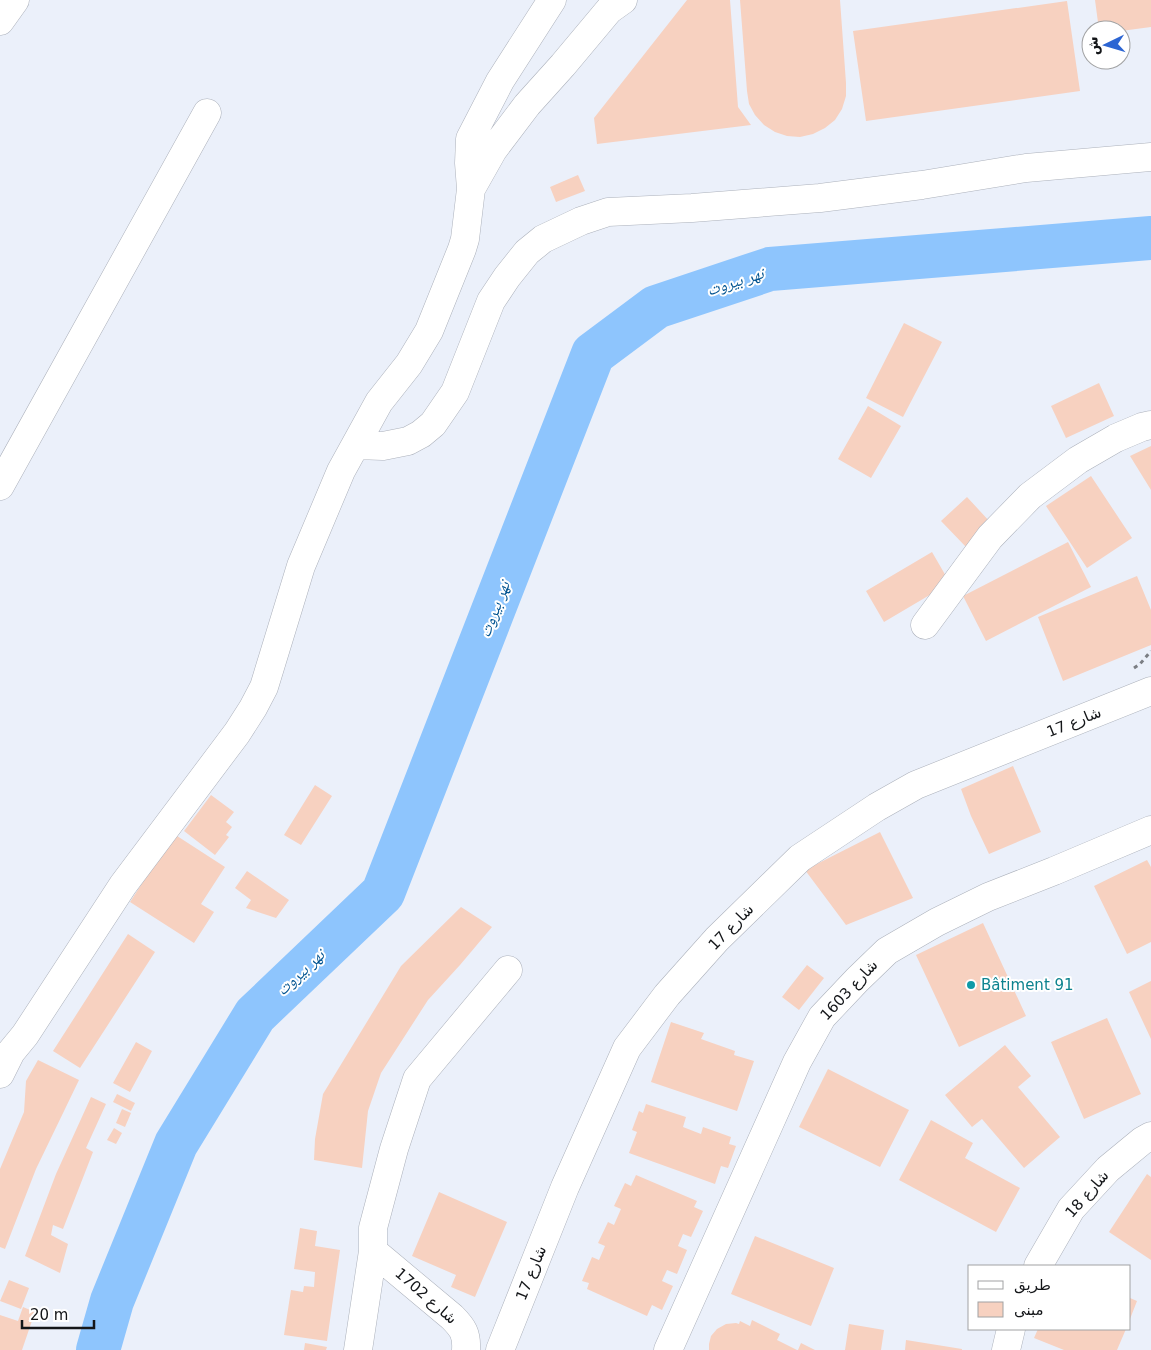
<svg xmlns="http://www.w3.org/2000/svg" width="1151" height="1350" font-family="'DejaVu Sans','Noto Naskh Arabic',sans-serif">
  <rect width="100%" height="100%" fill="#ebf0fa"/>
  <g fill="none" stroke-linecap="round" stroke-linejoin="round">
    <path stroke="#8ec5fd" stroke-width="44" d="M98 1350 112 1301 176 1144 255 1015 383 893 593 354 656 307 770 269 1151 238"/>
  </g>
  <path fill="#f7d1c0" d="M687 0H730L738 107 751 125 597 144 594 118Z
    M740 0H840L846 83V96L842 109 835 120 825 128 813 134 800 137 787 136 775 132 764 125 755 115 749 104 747 91Z
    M1095 0H1151V27L1121 31V30H1099Z
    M1067 1 1080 91 866 121 853 31Z
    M578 175 585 191 556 202 550 187Z
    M904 323 942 342 903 417 866 398Z
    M1099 383 1114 416 1066 438 1051 406Z
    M868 406 901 426 871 478 838 459Z
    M1151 446V490L1130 456Z
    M1091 476 1132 538 1087 568 1046 506Z
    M967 497 991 523 966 547 941 521Z
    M1068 542 1091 587 986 641 963 596Z
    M932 552 950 583 884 622 866 591Z
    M1137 576 1151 610V645L1063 681 1038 617Z
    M1013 766 1041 832 989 854 971 816 961 789Z
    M315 785 332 796 301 845 284 835Z
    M211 795 234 812 226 822 232 827 226 835 229 837 215 855 184 831Z
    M880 832 913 898 846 925 805 870Z
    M174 834 225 867 201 904 214 912 194 943 130 902Z
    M1147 860 1151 867V942L1127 954 1094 886Z
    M247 871 289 900 276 918 246 908 251 900 235 888Z
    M461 907 492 927 460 965 428 1000 381 1073 368 1111 362 1168 314 1160 315 1139 323 1094 401 966Z
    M983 923 1026 1016 959 1047 916 955Z
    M128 934 155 952 80 1068 53 1051Z
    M807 965 824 978 799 1010 782 997Z
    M1151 981V1039L1129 992Z
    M1107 1018 1141 1094 1084 1119 1051 1042Z
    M671 1022 704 1033 701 1039 735 1051 734 1055 754 1061 737 1111 651 1082Z
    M136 1042 152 1051 130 1092 113 1083Z
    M1005 1045 1031 1076 1018 1087 1060 1137 1024 1168 982 1119 972 1127 945 1095Z
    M38 1060 79 1080 36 1169 5 1249 0 1247V1169L24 1112 26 1081Z
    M828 1069 909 1110 880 1167 799 1127Z
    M117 1094 135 1103 131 1111 113 1102Z
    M91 1097 106 1104 86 1148 93 1152 63 1229 53 1225 51 1235 68 1244 60 1273 25 1256 56 1174Z
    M646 1104 686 1117 683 1127 701 1134 703 1127 731 1137 729 1144 736 1146 728 1168 721 1166 715 1184 629 1153 637 1132 632 1130 639 1111 643 1113Z
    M122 1109 131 1113 125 1127 116 1123Z
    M931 1120 973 1143 965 1158 1020 1188 996 1232 899 1180Z
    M114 1128 122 1133 116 1144 107 1140Z
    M1147 1174 1151 1177V1260L1109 1232Z
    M636 1175 697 1201 694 1207 703 1211 691 1237 683 1234 678 1246 687 1250 677 1274 667 1270 662 1281 673 1286 662 1310 652 1305 647 1316 587 1289 589 1283 582 1281 592 1257 599 1260 605 1246 598 1243 608 1222 614 1225 621 1209 614 1206 625 1183 631 1186Z
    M439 1192 507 1222 475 1297 451 1287 456 1275 412 1256Z
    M300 1228 317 1231 315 1246 340 1250 327 1341 284 1335 291 1290 303 1292 304 1286 314 1287 315 1272 294 1269Z
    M755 1236 834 1268 811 1326 731 1294Z
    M9 1280 29 1288 21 1309 0 1301Z
    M1130 1298 1137 1301 1130 1319Z
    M23 1307 35 1312 22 1350H0V1315L18 1321Z
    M752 1320 780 1334 777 1340 797 1350H709V1344L711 1336 717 1329 726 1324 736 1323 739 1324 740 1321 750 1326Z
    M849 1324 884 1330 881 1350H845Z
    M1038 1329H1126L1117 1350H1064L1034 1338Z
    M906 1340 962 1349V1350H905Z
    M305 1343 327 1347 326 1350H304Z
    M801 1343 815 1350H798Z"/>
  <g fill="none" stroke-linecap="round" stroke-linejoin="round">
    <g stroke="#acb1bb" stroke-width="29">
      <path id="street" d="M471 189 493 150 527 105 563 65 609 10 623 0
        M356 445 383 446 408 441 421 434 433 424 455 392 491 301 507 277 527 252 543 239 581 221 608 212 692 208 820 198 922 185 1026 168 1151 157
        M0 486 207 113
        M925 625 990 537 1030 496 1078 460 1116 438 1142 427 1151 425
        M0 1074 11 1052 25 1035 123 885 237 733 253 708 264 687 301 566 341 471 379 402 409 364 429 331 462 249 465 239 471 189 469 163 470 139 500 81 552 0
        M373 1251 452 1317C463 1328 467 1334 466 1350
        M1038 1266 1071 1209 1108 1169 1142 1141 1151 1136
        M358 1350 373 1251V1228L394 1149 417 1079 508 970
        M500 1350 565 1187 627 1048 667 995 717 939 800 858 877 807 916 785 1151 691
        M668 1350 797 1062 822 1017 857 980 887 951 937 922 988 897 1054 871 1151 830
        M1006 1350 1011 1329"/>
    </g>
    <g stroke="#acb1bb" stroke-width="29">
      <path id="secondary" d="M0 21 15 0"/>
    </g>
    <path stroke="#7b7e84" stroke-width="3" stroke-dasharray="4 4" stroke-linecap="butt" d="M1134 668 1140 664 1151 651"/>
    <use href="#street" stroke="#fff" stroke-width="28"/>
    <use href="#secondary" stroke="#fff" stroke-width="28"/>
  </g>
  <circle fill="#0f9aa8" stroke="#fff" stroke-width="2" cx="971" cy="985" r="5"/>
  <g text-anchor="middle" stroke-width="4" stroke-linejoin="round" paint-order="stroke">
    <g font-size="15" fill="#141619" stroke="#fff">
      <text transform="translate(1074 722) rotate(-22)" y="5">شارع 17</text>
      <text transform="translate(731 927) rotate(-46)" y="5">شارع 17</text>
      <text transform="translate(849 990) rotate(-47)" y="5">شارع 1603</text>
      <text transform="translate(1087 1194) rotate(-49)" y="5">شارع 18</text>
      <text transform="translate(531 1273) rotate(-68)" y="5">شارع 17</text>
      <text transform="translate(426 1296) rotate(41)" y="5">شارع 1702</text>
    </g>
    <g font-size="15" fill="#0d838f" stroke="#fff" text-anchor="start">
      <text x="981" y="990">Bâtiment 91</text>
    </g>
    <g font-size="16" font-style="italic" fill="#005390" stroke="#fff">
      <text transform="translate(735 281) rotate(-18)" y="6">نهر بيروت</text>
      <text transform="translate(494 609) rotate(-69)" y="6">نهر بيروت</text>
      <text transform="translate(300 972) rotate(-43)" y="6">نهر بيروت</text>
    </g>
  </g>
  <rect x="968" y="1265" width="162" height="65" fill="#ffffff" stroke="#a1a2a3"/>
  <rect x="978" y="1281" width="25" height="8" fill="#ffffff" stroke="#a1a2a3"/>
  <text x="1014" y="1290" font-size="15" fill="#141619">طريق</text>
  <rect x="978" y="1302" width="25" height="15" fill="#f7d1c0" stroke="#a1a2a3"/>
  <text x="1014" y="1315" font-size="15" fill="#141619">مبنى</text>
  <g transform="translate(1106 45) rotate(265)"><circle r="24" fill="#ffffff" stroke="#a1a2a3"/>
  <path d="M0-4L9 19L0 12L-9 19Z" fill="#2c65d3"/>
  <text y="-8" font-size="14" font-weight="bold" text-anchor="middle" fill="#141619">ش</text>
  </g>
  <path d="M22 1320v8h72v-8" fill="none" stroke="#141619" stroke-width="2.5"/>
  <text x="30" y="1320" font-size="15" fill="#141619" stroke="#ffffff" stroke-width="4" paint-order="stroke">20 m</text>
</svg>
